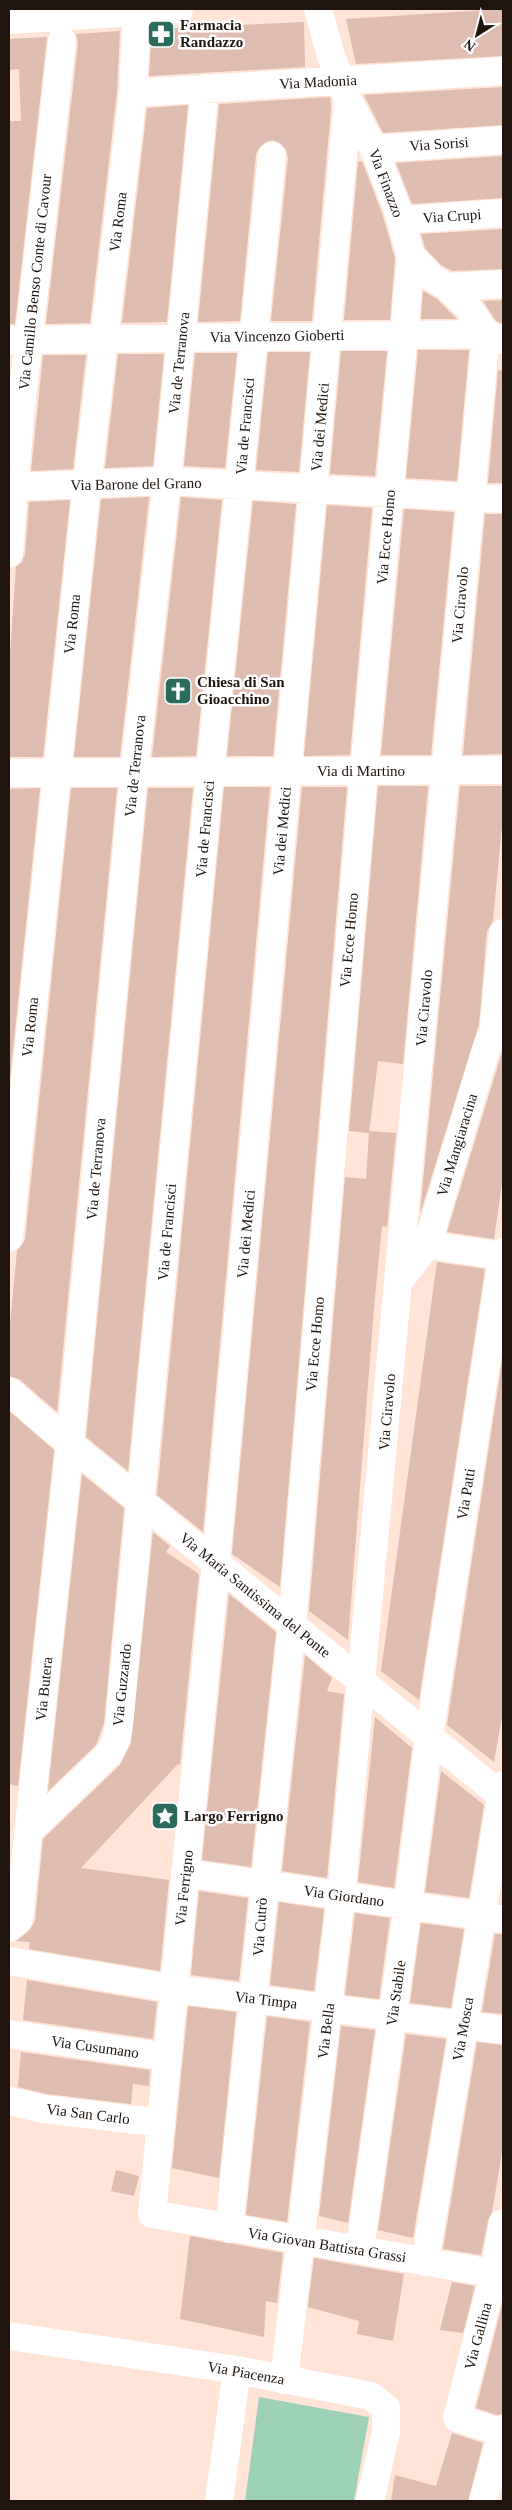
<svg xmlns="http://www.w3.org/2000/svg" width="512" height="2510" font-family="'Times New Roman',serif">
  <rect width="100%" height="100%" fill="#ffe4d7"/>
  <path fill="#9dd1b5" d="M259 2397 369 2417 354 2501H245Z"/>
  <path fill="#debcaf" d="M503 9V56L356 64 346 19Z
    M304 22 305 67 149 76 152 29Z
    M120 31 117 92 90 323 46 324 78 43 76 34Z
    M47 37 15 324H9V121H21L19 69 9 70V39Z
    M503 87V125L383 133 364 95Z
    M330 97 331 109 312 321H271L288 158 286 150 281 144 273 140 266 142 260 147 256 154 240 321 198 322 219 104Z
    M188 105 167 322 122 323 147 108Z
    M503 156V198L412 204 396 163Z
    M362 161 382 213 395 258 390 320H344L358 162Z
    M503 229V269L452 271 441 265 425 248 421 234Z
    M423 291 437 299 457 319H421Z
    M503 300V324L496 321 483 301Z
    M418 350H469L457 481 406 478Z
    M341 351H387L375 476 330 474Z
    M268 352H310L299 472 256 470Z
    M195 353H237L225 468 184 466Z
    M118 354H164L153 466 105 468Z
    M43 355H86L73 469 31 471Z
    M498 370 503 371V483H488Z
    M149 497 120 757H74L101 499Z
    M181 497 222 500 196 756 152 757Z
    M70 500 43 757H9V669L16 567 22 562 25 554 29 502Z
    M253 501 296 504 273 756H227Z
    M327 505 372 508 350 755 304 756Z
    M404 509 454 512 431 755H381Z
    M485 514H503V754L463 755Z
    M378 786H428L403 1064 378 1061 369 1133 349 1131Z
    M460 786H503V815L493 921 487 931 479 1024 420 1214Z
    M224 787H270L203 1532 157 1495Z
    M302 787H347L280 1587 232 1554Z
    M40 788 9 1089V789Z
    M71 788H117L57 1412 19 1379 9 1376V1335L17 1251 25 1240Z
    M148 788H193L128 1471 86 1437Z
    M503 1049V1176L494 1239 447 1232Z
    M369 1131 396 1133 387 1227 382 1226 374 1308 348 1640 309 1611 345 1177 366 1179Z
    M437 1262 485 1269 419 1700 381 1671Z
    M503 1354V1711L494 1762 447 1725Z
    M9 1411 54 1450 18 1786 9 1784Z
    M82 1474 124 1508 104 1723 96 1745 48 1791Z
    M153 1532 170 1546 166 1552 199 1574 180 1765 178 1764 81 1868 169 1880 160 1971 29 1949 30 1942 16 1941 29 1931 35 1921 43 1839 120 1765 131 1743Z
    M229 1594 276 1632 251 1867 202 1860Z
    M305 1655 332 1678 327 1691 344 1694 327 1878 282 1871Z
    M375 1717 412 1748 394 1888 358 1882Z
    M441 1771 484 1805 469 1898 425 1892Z
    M199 1891 248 1898 239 1981 191 1975Z
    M279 1902 324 1909 314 1991 270 1985Z
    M355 1913 390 1918 379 1999 345 1995Z
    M421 1923 464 1929 451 2008 410 2003Z
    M495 1934H503V2014L482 2012Z
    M27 1980 157 2002 153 2039 23 2020Z
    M188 2006 236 2012 219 2178 172 2168Z
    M267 2016 310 2022 287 2222 246 2215Z
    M341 2026 375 2030 348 2223 319 2216Z
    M406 2034 446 2039 413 2238 378 2230Z
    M477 2042 503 2045V2147L492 2212 488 2220 481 2255 443 2249Z
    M21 2052 150 2070 149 2086 133 2084 131 2104 47 2094 18 2087Z
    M116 2170 139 2176 134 2196 111 2191Z
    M190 2236 283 2253 277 2303 266 2301 264 2337 180 2319Z
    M314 2258 404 2274 393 2341 357 2334 359 2321 308 2307Z
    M452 2282 475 2286 463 2333 440 2330Z
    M503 2301V2414L497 2415 476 2408Z
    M452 2433 483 2443 468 2501H391L395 2475 436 2486Z"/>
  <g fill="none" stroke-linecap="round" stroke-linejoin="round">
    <path stroke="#fff" stroke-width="28" d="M318 9 331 56 348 100 374 149 397 208 411 256 431 277 447 287 468 307 486 334
      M9 20 179 9
      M133 93 503 71
      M348 100 216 1562 152 2214 503 2275
      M374 149 503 140
      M401 220 503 213
      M447 287 503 284
      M9 340 486 334 503 340
      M9 487 167 481 503 499
      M9 553 20 416 62 41
      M9 773 503 770
      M494 1023 503 933
      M9 1238 87 484 133 93 137 11
      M427 1245 503 1256
      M400 1280 427 1245 485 1053 503 1004
      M9 1391 70 1444 503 1797
      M28 1832 109 1754 116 1740 119 1725 210 773 272 156
      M185 1873 503 1919
      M9 1928 19 1919 70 1444 134 773 167 481 205 88
      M9 1961 174 1989 503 2030
      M9 2034 167 2057
      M9 2101 44 2109 161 2123
      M503 2223 494 2274 457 2418 503 2433
      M229 2229 292 1625 364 771 411 256
      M360 2249 408 1905 429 1737 503 1252
      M425 2262 503 1785
      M9 2336 237 2370 371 2396 386 2408V2432L370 2501
      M284 2380 341 1896 486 334
      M219 2501 237 2370
      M483 2501 503 2429"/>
  </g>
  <defs>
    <g id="pharmacy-square" transform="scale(1.4375)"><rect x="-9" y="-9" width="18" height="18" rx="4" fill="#296c5d" stroke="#fff"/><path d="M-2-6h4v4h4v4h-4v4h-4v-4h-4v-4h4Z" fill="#fff"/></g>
    <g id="church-square" transform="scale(1.4375)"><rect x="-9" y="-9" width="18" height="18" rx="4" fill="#296c5d" stroke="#fff"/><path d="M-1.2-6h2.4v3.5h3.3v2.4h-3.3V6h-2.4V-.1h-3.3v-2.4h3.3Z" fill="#fff"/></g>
    <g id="sight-square" transform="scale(1.4375)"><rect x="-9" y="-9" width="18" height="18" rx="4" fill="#296c5d" stroke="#fff"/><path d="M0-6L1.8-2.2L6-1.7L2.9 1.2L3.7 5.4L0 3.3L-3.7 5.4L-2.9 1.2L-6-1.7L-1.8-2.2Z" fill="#fff"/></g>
  </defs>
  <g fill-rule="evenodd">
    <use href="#pharmacy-square" x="161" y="34"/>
    <use href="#church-square" x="178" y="691"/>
    <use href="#sight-square" x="165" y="1816"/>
  </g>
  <g text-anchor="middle" stroke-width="5" stroke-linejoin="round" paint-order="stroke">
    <g font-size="15" font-weight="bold" fill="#1f140e" stroke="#fff" text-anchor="start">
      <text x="180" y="30">Farmacia<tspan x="180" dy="17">Randazzo</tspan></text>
      <text x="197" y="687">Chiesa di San<tspan x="197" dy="17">Gioacchino</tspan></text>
      <text x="184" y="1821">Largo Ferrigno</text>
    </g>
    <g font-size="15" fill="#1f140e" stroke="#fff">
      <text transform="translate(318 82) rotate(-3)" y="5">Via Madonia</text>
      <text transform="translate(439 144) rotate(-4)" y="5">Via Sorisi</text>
      <text transform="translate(386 183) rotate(69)" y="5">Via Finazzo</text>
      <text transform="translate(452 216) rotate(-4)" y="5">Via Crupi</text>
      <text transform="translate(118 222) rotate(-83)" y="5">Via Roma</text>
      <text transform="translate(35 282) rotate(-84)" y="5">Via Camillo Benso Conte di Cavour</text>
      <text transform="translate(277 336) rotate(-1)" y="5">Via Vincenzo Gioberti</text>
      <text transform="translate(179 363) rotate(-84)" y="5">Via de Terranova</text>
      <text transform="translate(245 426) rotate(-85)" y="5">Via de Francisci</text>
      <text transform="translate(320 427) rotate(-85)" y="5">Via dei Medici</text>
      <text transform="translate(136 484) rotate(-1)" y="5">Via Barone del Grano</text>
      <text transform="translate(386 537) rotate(-85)" y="5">Via Ecce Homo</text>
      <text transform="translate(460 605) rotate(-85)" y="5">Via Ciravolo</text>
      <text transform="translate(72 624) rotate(-84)" y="5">Via Roma</text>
      <text transform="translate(135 766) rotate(-84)" y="5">Via de Terranova</text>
      <text x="361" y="776">Via di Martino</text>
      <text transform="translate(205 829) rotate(-85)" y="5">Via de Francisci</text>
      <text transform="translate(282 831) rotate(-85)" y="5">Via dei Medici</text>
      <text transform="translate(349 940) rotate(-85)" y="5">Via Ecce Homo</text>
      <text transform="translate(424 1008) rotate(-85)" y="5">Via Ciravolo</text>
      <text transform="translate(30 1027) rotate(-84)" y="5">Via Roma</text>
      <text transform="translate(457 1145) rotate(-73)" y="5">Via Mangiaracina</text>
      <text transform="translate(96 1169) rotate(-85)" y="5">Via de Terranova</text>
      <text transform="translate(167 1232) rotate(-85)" y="5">Via de Francisci</text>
      <text transform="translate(246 1234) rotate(-85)" y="5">Via dei Medici</text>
      <text transform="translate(315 1344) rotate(-85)" y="5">Via Ecce Homo</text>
      <text transform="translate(387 1412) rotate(-85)" y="5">Via Ciravolo</text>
      <text transform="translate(466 1494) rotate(-81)" y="5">Via Patti</text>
      <text transform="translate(255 1595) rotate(39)" y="5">Via Maria Santissima del Ponte</text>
      <text transform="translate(122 1685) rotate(-84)" y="5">Via Guzzardo</text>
      <text transform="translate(44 1689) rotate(-84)" y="5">Via Butera</text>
      <text transform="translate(184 1888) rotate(-84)" y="5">Via Ferrigno</text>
      <text transform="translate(344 1896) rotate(8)" y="5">Via Giordano</text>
      <text transform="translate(260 1927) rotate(-86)" y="5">Via Cutrò</text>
      <text transform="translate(396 1993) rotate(-82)" y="5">Via Stabile</text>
      <text transform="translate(266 2000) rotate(7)" y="5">Via Timpa</text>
      <text transform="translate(463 2029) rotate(-80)" y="5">Via Mosca</text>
      <text transform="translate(326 2031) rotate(-83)" y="5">Via Bella</text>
      <text transform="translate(95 2047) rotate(8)" y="5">Via Cusumano</text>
      <text transform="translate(88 2114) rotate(7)" y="5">Via San Carlo</text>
      <text transform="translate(327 2245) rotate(9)" y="5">Via Giovan Battista Grassi</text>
      <text transform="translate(478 2336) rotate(-75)" y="5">Via Gallina</text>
      <text transform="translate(246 2373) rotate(10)" y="5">Via Piacenza</text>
    </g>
  </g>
  <rect width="512" height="2510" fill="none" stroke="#1f140e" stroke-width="20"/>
  <g transform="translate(477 35) rotate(216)" stroke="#ffffff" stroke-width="4" paint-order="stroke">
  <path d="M0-4L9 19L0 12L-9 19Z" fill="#1f140e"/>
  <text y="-8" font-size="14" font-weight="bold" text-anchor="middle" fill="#1f140e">N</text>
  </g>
</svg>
